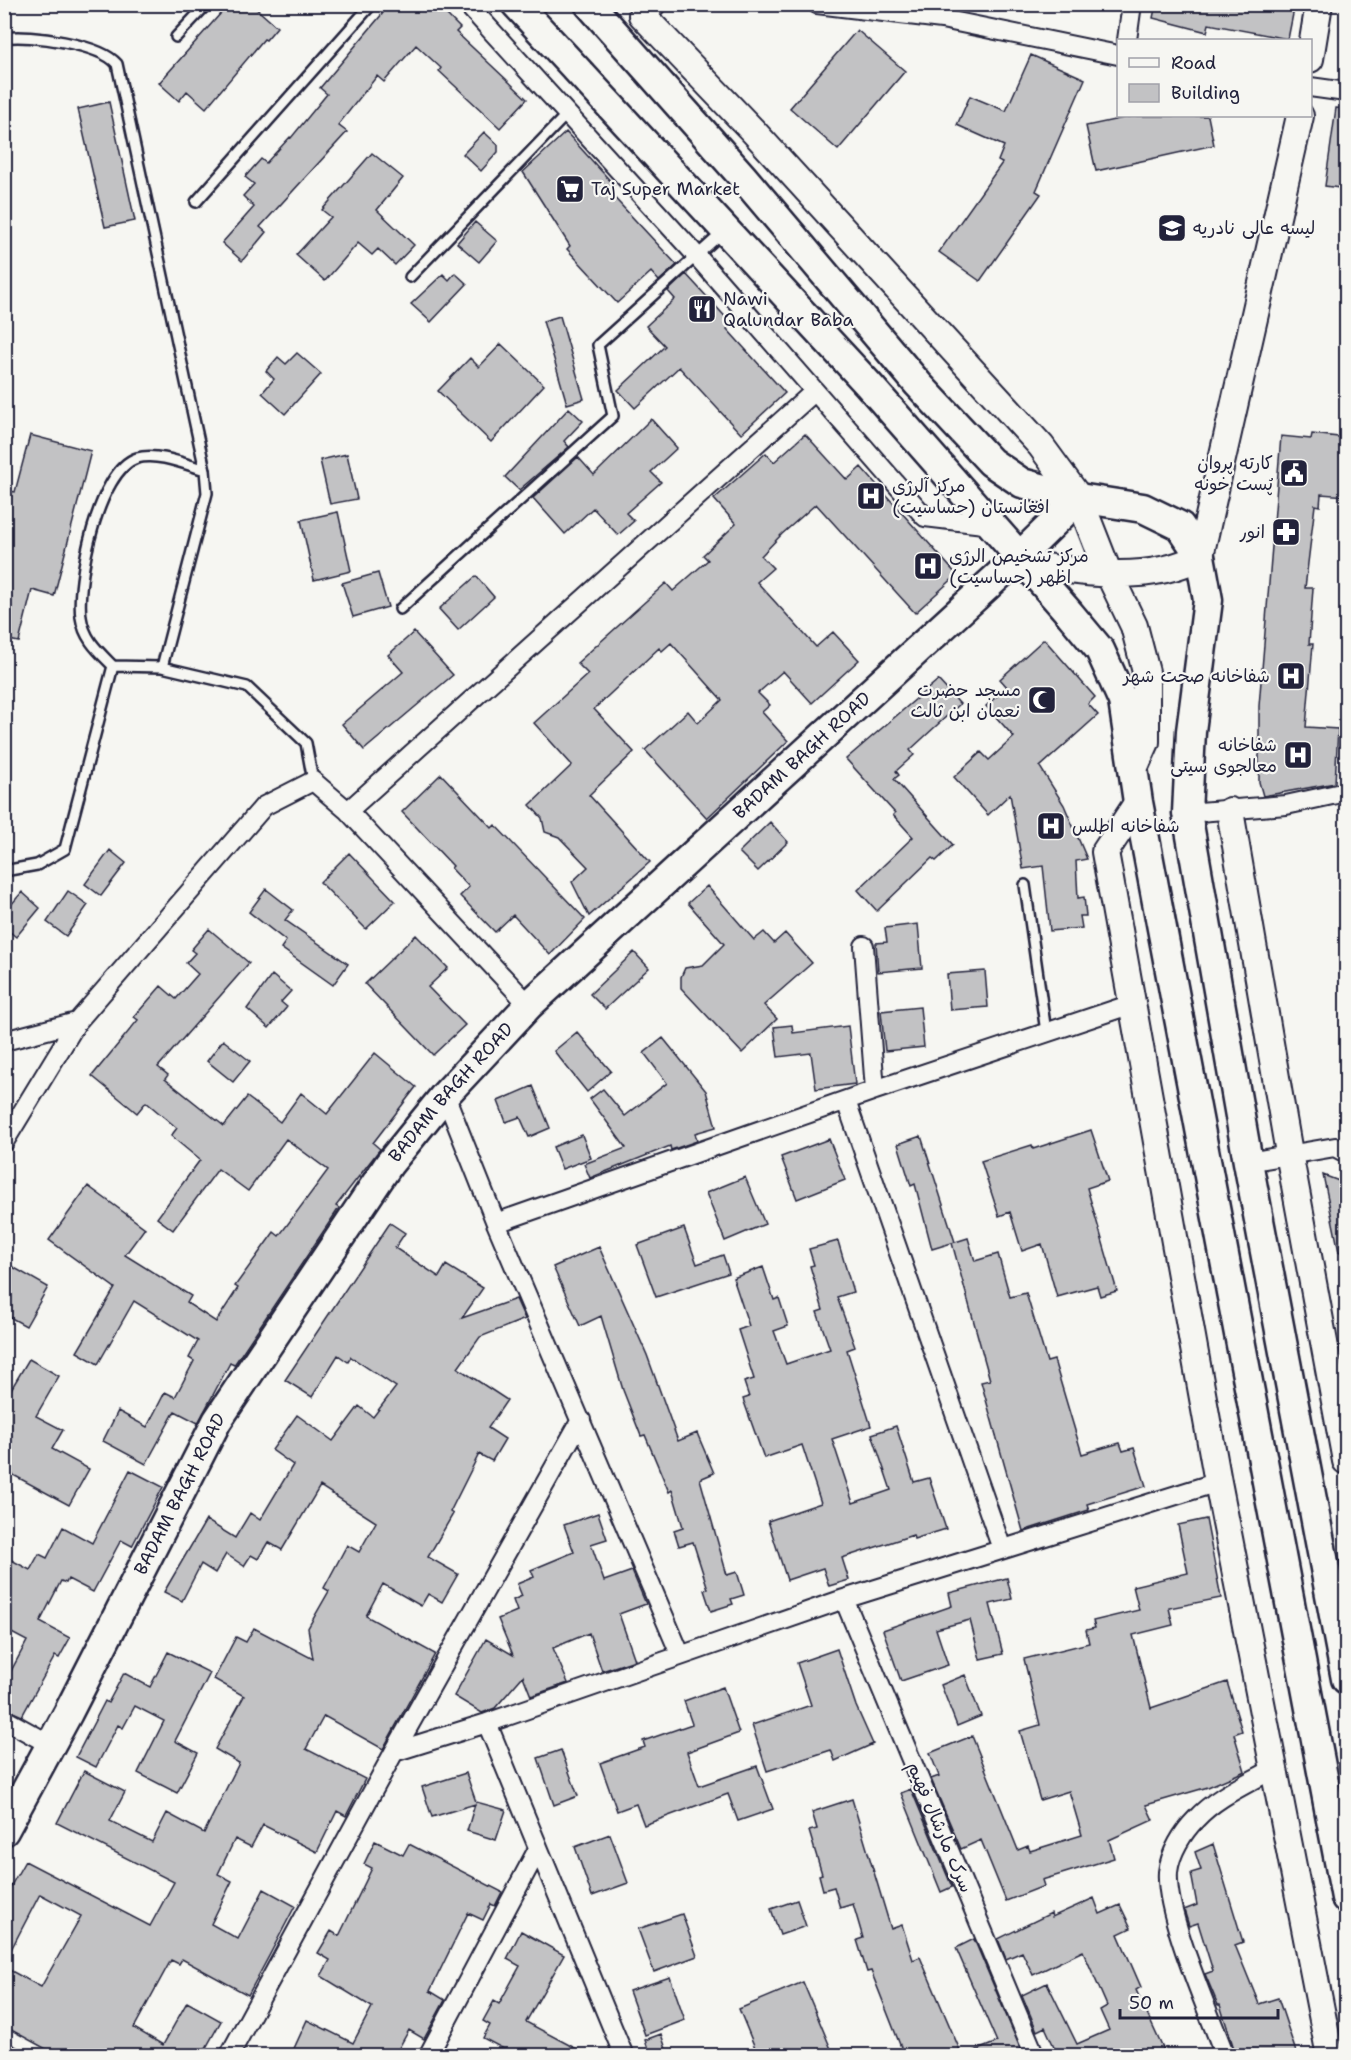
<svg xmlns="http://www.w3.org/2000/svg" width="1351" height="2060" font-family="'Shantell Sans','Playpen Sans Arabic',sans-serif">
  <rect width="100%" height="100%" fill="#f6f6f2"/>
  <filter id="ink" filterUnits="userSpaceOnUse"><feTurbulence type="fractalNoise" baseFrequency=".0167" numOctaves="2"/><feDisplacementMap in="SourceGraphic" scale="12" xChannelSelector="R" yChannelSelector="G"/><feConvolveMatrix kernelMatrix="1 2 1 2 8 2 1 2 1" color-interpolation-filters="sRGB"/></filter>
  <g filter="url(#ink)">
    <path fill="#c2c2c4" stroke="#22223b" stroke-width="1.5" d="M229 4H251L277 27 266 40 264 39 206 108 187 91 179 101 159 83Z
      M379 4H436L460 28 456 32 527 99 500 128 439 71 441 68 416 45 384 82 377 76 338 125 347 132 260 227 266 232 242 261 222 243 254 207 243 196 254 184 245 177 261 159 266 163 290 137 291 138 327 94 320 88 383 13 378 8Z
      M1156 4H1295L1288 39 1209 24 1207 32 1153 18Z
      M857 30 905 71 838 150 790 108Z
      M1031 55 1085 79 1036 191 1041 194 980 281 939 252 1002 163 998 161 1004 146 957 125 970 96 1006 111Z
      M109 102 135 221 105 227 78 109Z
      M1336 108 1347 109V189L1325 186Z
      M1133 116H1208L1214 145 1096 171 1086 126Z
      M484 132 498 145V152L481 171 463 154Z
      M566 132 614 185 608 191 677 265 659 281 651 272 617 303 567 249 570 246 523 172Z
      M372 153 403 178 377 210 414 245 395 265 378 249 372 255 358 243 325 281 296 255 331 217 322 210Z
      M475 222 497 241 479 262 457 243Z
      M455 273 467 284 431 322 411 304 443 274 449 280Z
      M686 274 732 324 727 329 785 393 741 434 679 367 635 408 618 390 665 346 646 326 675 299 668 291Z
      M560 316 584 399 567 404 543 321Z
      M501 344 544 385 491 442 438 391 470 358 479 367Z
      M297 353 321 374 285 414 262 393 274 379 266 371 278 357 286 364Z
      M569 408 583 421 564 441 569 447 519 490 505 477Z
      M651 419 677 448 651 472 661 482 626 513 634 521 618 535 593 508 565 534 533 498 578 457 594 475Z
      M805 434 847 480 861 467 957 575 915 613 816 504 782 534 761 556 773 568 757 582 816 647 833 632 859 660 812 703 783 671 758 693 770 705 762 712 788 741 707 818 645 750 688 711 698 723 722 700 671 643 662 651 659 648 594 709 634 752 589 795 650 862 589 916 572 882 588 867 559 837 545 832 542 818 530 805 572 765 534 723 588 674 577 663 666 583 673 591 708 560 703 555 736 524 714 499 766 453 774 462Z
      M1312 434 1347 438V496L1321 494 1320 506 1315 505 1305 588H1313L1309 644H1313L1306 727 1338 729 1335 783 1263 796 1259 782V706L1281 436 1311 439Z
      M30 435 91 451 54 596 32 590 19 642 4 639V490L15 492Z
      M347 454 357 499 330 504 320 460Z
      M338 512 351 571 314 580 301 520Z
      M378 573 388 607 353 617 342 583Z
      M476 576 494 597 458 630 439 609Z
      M414 632 453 675 364 750 342 724 403 672 388 655Z
      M1044 639 1095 697 1088 704 1098 715 1040 767 1064 805 1087 859 1076 861 1078 898 1084 897 1086 916H1080L1082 928 1050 931 1043 866 1023 869 1010 794 988 815 954 777 981 752 989 760 1014 737 986 706 1007 687 1000 679Z
      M938 680 960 704 910 750 914 755 896 771 899 775 894 779 953 845 936 861 932 858 877 911 858 890 913 837 893 815 895 813 846 759Z
      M441 774 492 828 495 825 585 919 550 955 513 915 495 932 460 896 469 887 451 868 453 866 402 812Z
      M770 822 788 842 758 871 739 852Z
      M110 850 126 863 101 896 85 884Z
      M349 853 395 901 366 929 320 882Z
      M707 886 754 940 764 932 774 943 785 933 812 963 764 1005 777 1019 742 1053 681 988V977L685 968 703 965 724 944 688 903Z
      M266 889 293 910 285 920 348 964 333 985 281 948 286 941 249 912Z
      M68 891 88 905 66 936 47 922Z
      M22 892 40 908 16 937 4 927V913Z
      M918 924 922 968 878 972 876 943 887 942 885 928Z
      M209 929 249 963 158 1067 168 1075 165 1079 224 1126 247 1097 280 1122 301 1093 327 1114 375 1053 416 1087 373 1143 380 1149 336 1206 339 1208 234 1365 230 1363 198 1423 175 1411 146 1464 103 1441 118 1411 147 1427 165 1392 175 1397 194 1361 189 1358 198 1341 134 1301 98 1364 77 1352 115 1288 49 1240 88 1186 145 1228 125 1255 191 1296 187 1303 216 1322 238 1288 235 1286 274 1232 279 1236 328 1170 286 1139 248 1191 218 1169 173 1230 157 1218 200 1160 171 1136 177 1128 146 1102 137 1113 92 1076 138 1020 134 1017 161 986 176 999 198 974 186 963 195 953 191 950Z
      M416 935 448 968 428 987 465 1025 433 1055 365 984Z
      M634 952 649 968 605 1009 590 994Z
      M985 971 988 1007 950 1010 947 974Z
      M272 975 291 991 281 1002 287 1007 269 1028 247 1009Z
      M920 1007 924 1047 885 1051 881 1011Z
      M792 1025 793 1033 848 1026 855 1084 816 1089 811 1053 778 1057 774 1027Z
      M577 1032 611 1071 587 1092 554 1051Z
      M663 1038 706 1091 716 1127 695 1133 697 1141 671 1150 670 1146 590 1178 584 1164 626 1148 590 1099 603 1089 625 1116 667 1083 644 1053Z
      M223 1040 250 1061 233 1082 207 1061Z
      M533 1086 550 1128 529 1137 520 1117 506 1122 498 1101Z
      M1091 1130 1108 1181 1087 1188 1117 1291 1100 1296 1097 1286 1057 1297 1042 1244 1022 1251 1010 1212 999 1216 981 1161 1032 1145 1033 1149Z
      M582 1135 591 1158 562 1169 553 1147Z
      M921 1136 955 1242 932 1249 915 1184 911 1186 898 1144Z
      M829 1139 845 1180 797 1199 781 1157Z
      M1323 1175 1347 1184V1251L1339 1252Z
      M745 1177 765 1224 725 1241 706 1193Z
      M390 1223 405 1233 395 1248 439 1277 446 1265 483 1288 462 1318 516 1299 525 1319 480 1337 458 1368 507 1400 488 1428 505 1439 492 1461 479 1454 450 1512 453 1514 428 1557 458 1574 442 1602 428 1594 421 1606 383 1584 366 1616 435 1654 383 1749 324 1716 306 1749 365 1779 346 1816 337 1811 317 1852 263 1825 251 1847 235 1839 218 1874 232 1881 211 1924 238 1939 264 1889 295 1906 269 1956 248 1995 182 1959 179 1964 171 1960 134 2028 163 2045 187 2002 221 2021 202 2055H57L4 2026V1967L41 1987 81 1916 40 1894 4 1963V1898L25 1861 150 1926 174 1882 57 1823 84 1771 125 1792 110 1821 152 1842 167 1813 204 1833 239 1763 215 1749 244 1696 214 1679 236 1637 246 1642 254 1628 313 1659 308 1628 329 1591 324 1588 347 1545 359 1552 376 1522 320 1486 282 1550 268 1542 258 1559 251 1555 244 1566 226 1554 215 1573 201 1564 182 1601 164 1592 206 1520 235 1538 250 1513 260 1520 293 1465 272 1450 297 1415 333 1441 359 1406 373 1417 396 1387 351 1357 348 1362 338 1355 312 1397 285 1380Z
      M684 1228 697 1264 723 1255 729 1273 656 1297 637 1245Z
      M968 1238 975 1261 998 1254 1010 1297 1026 1293 1047 1362 1054 1360 1082 1454 1120 1443 1123 1451 1134 1448 1146 1486 1087 1504 1089 1510 1023 1531 981 1382 990 1380 952 1243Z
      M838 1241 853 1292 837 1297 855 1347 847 1350 871 1426 832 1439 853 1503 891 1490 872 1434 896 1426 914 1482 929 1478 946 1529 914 1539 913 1535 842 1558 849 1580 829 1586 823 1568 787 1580 768 1521 821 1503 802 1445 764 1458 743 1399 749 1397 744 1382 754 1379 738 1330 749 1326 733 1278 763 1267 774 1300 779 1298 788 1326 774 1331 786 1364 830 1349 817 1312 823 1310 810 1266 814 1265 809 1249Z
      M599 1247 647 1355 678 1441 697 1433 714 1473 700 1479 727 1575 737 1572 744 1595 731 1599 733 1604 711 1611 704 1590 708 1589 693 1542 679 1546 674 1530 683 1527 672 1490 669 1492 645 1435 641 1436 623 1390 601 1316 580 1326 553 1267Z
      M4 1262 48 1287 26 1326 4 1314Z
      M29 1359 59 1376 36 1416 63 1430 52 1449 89 1469 69 1505 4 1470V1401Z
      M130 1470 163 1487 132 1546 121 1540 93 1592 68 1579 66 1583 61 1581 40 1622 70 1638 59 1658 55 1656 22 1716 4 1708V1684L27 1641 4 1629V1556L30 1570 39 1554 47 1558 63 1527 92 1543Z
      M598 1513 607 1539 591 1544 604 1581 632 1571 646 1604 619 1614 635 1660 602 1671 589 1633 553 1648 568 1683 531 1696 523 1676 495 1708 482 1713 454 1696 486 1639 513 1655 498 1619 517 1611 513 1600 522 1596 517 1584 534 1577 531 1570 574 1552 564 1525Z
      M1206 1519 1221 1598 1169 1608 1173 1625 1133 1635 1151 1708 1227 1682 1242 1731 1234 1734 1245 1771 1208 1787 1146 1805 1153 1820 1109 1840 1114 1858 1042 1880 1044 1886 1006 1901 981 1840 961 1849 931 1779 939 1776 930 1753 972 1736 1018 1850 1028 1846 1030 1851 1082 1835 1069 1791 1040 1800 1020 1731 1040 1725 1024 1659 1089 1643 1086 1630 1095 1628 1093 1621 1139 1610 1133 1586 1188 1573 1178 1525Z
      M1007 1578 1012 1599 990 1604 1003 1654 980 1659 970 1620 936 1629 948 1665 901 1681 883 1630 952 1606 949 1593Z
      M837 1649 856 1706 873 1744 835 1761 831 1750 767 1771 752 1725 811 1705 797 1663Z
      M168 1652 210 1673 175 1741 198 1753 177 1793 138 1773 164 1721 135 1706 123 1728 118 1725 96 1767 76 1757 105 1701 108 1703 124 1673 150 1687Z
      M965 1675 981 1716 957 1726 941 1685Z
      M723 1687 739 1733 687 1752 699 1786 757 1766 773 1809 738 1821 728 1794 644 1825 636 1804 617 1811 600 1763 645 1747 643 1741 692 1724 684 1701Z
      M561 1750 578 1796 554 1805 538 1758Z
      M466 1773 476 1802 506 1810 496 1840 467 1831 475 1804 432 1817 422 1787Z
      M911 1789 952 1887 941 1892 901 1793Z
      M852 1799 891 1929 902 1925 913 1960 920 1957 962 2055H904L871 1971 867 1972 857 1940 863 1938 853 1904 840 1908 834 1887 823 1890 819 1875 822 1874 809 1831 817 1829 812 1812Z
      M610 1834 628 1883 592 1896 575 1847Z
      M375 1841 403 1855 409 1844 502 1892 495 1906 491 1904 483 1920 468 1913 430 1991 445 2000 424 2039 409 2030 395 2055H291L307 2020 353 2043 372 2007 321 1976 330 1960 318 1953 331 1931 339 1936 372 1868 364 1864Z
      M1213 1844 1243 1942 1235 1945 1259 2004 1278 1998 1297 2055H1236L1220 2005H1218L1205 1974 1213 1971 1198 1923 1189 1926 1184 1910 1197 1905 1191 1873 1201 1870 1195 1852Z
      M1094 1898 1100 1914 1120 1905 1131 1928 1118 1934 1141 1987 1136 1990 1166 2055H1052L1057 2053 1045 2027 1037 2031 1022 1995 1047 1983 1077 2044 1109 2030 1100 2010 1107 2006 1083 1951 1033 1975 1022 1952 1006 1959 998 1939 1051 1913 1052 1917Z
      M797 1900 806 1926 780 1935 771 1909Z
      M682 1914 697 1956 654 1972 638 1929Z
      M521 1931 564 1955 526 2022 588 2055H515L483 2038 490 2025 483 2021 494 2001 499 2004 520 1966 507 1959Z
      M974 1939 1023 2055H965L997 2042 956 1948Z
      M670 1977 685 2020 645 2035 629 1991Z
      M803 1982 831 2049 814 2055H758L739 2009Z
      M661 2034 668 2055H650L645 2040Z"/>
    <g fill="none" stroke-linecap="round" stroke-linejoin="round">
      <g stroke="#22223b" stroke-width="14">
        <path id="lane" d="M176 37 207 4
          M4 38C30 34 100 44 117 64L205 470
          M196 202 372 4
          M410 277 566 115
          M400 609 613 416 598 345 723 232
          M162 667 207 493 205 470C185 464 157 452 137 458 98 470 76 582 81 617 84 639 98 651 113 666L162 667 247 687 306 743 313 781
          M4 871 37 865 65 849 113 666
          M1025 885 1046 1032"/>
      </g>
      <g stroke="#22223b" stroke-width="22">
        <path id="street" d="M467 4 696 255 925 517 992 525
          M817 4 942 19 1118 55
          M1127 40 1132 4
          M1310 87 1346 92
          M348 811 815 391
          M1187 813 1286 805 1346 792
          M864 946 875 1090
          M4 1041 77 1022 264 806 313 781 348 811 529 1005
          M445 1095 496 1223 680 1654
          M846 1101 1002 1549
          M4 1142 77 1022
          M1248 1162 1335 1147 1346 1153
          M496 1223 875 1090 1132 1004
          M844 1599 1035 2056
          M4 1719 51 1745
          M487 1723 624 2056
          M394 1752 487 1723 844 1599 1218 1482
          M4 2052 12 2056
          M229 2056 394 1752 581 1420
          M428 2056 538 1849
          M1225 2056C1209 2012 1165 1915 1168 1872 1170 1853 1183 1832 1196 1819 1216 1797 1247 1784 1273 1769"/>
      </g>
      <g stroke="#22223b" stroke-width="30">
        <path id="secondary" d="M652 4 642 15 754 132 1041 446 1079 498 1108 572 1134 626 1146 672V742L1133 771
          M1310 59 1319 4
          M1027 564C1081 573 1151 584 1200 556L1300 116
          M1138 802 1105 852 1218 1482 1330 2056
          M1230 811 1289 1153 1346 1461"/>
      </g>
      <g stroke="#22223b" stroke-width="33">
        <g id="primary">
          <path d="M516 4 868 384 1070 614 1100 650 1123 701 1138 802 1346 1898"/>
          <path d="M589 4 742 176 918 384 991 462 1022 483 1079 498 1143 508 1180 526 1200 556 1208 600 1191 731 1187 813 1248 1162 1346 1679"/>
          <path id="s1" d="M4 1831 68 1713 217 1421 389 1164 445 1095 529 1005 1020 556 1079 498"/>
        </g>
      </g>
      <use href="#lane" stroke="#f6f6f2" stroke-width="9"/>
      <use href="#street" stroke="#f6f6f2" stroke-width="18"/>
      <use href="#secondary" stroke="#f6f6f2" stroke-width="26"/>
      <use href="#primary" stroke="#f6f6f2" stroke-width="28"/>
    </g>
  </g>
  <defs>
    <g id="supermarket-square" transform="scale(1.5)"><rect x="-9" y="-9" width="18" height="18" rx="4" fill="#22223b" stroke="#f6f6f2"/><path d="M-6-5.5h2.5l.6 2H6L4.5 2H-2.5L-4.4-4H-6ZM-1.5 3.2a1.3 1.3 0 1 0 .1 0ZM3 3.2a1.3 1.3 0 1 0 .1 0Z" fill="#fff"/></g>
    <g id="school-square" transform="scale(1.5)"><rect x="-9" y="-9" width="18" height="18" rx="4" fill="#22223b" stroke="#f6f6f2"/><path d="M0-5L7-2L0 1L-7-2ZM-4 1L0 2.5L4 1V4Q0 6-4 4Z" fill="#fff"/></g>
    <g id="restaurant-square" transform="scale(1.5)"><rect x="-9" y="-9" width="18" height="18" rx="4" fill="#22223b" stroke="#f6f6f2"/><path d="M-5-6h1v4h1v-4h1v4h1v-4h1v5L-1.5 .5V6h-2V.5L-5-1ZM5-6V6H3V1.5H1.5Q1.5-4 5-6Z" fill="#fff"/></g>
    <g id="civic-square" transform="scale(1.5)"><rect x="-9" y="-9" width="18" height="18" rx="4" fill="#22223b" stroke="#f6f6f2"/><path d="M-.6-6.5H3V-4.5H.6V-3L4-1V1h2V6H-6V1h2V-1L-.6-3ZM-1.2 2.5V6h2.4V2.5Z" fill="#fff"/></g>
    <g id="hospital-square" transform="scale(1.5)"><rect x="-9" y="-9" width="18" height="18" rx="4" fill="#22223b" stroke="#f6f6f2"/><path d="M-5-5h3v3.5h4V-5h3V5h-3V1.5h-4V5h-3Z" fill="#fff"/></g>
    <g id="pharmacy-square" transform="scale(1.5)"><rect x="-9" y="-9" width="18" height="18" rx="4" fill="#22223b" stroke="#f6f6f2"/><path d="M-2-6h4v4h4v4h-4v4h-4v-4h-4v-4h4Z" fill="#fff"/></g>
    <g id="mosque-square" transform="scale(1.5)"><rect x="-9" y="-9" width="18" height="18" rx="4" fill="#22223b" stroke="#f6f6f2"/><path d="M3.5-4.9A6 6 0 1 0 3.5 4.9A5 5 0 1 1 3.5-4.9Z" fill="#fff"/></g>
  </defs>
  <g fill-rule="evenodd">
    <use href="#supermarket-square" x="570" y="189"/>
    <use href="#school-square" x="1172" y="228"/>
    <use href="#restaurant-square" x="702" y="309"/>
    <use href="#civic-square" x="1294" y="473"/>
    <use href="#hospital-square" x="871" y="496"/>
    <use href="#pharmacy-square" x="1286" y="532"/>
    <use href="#hospital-square" x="928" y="566"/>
    <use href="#hospital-square" x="1291" y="676"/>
    <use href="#mosque-square" x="1042" y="700"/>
    <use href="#hospital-square" x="1298" y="755"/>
    <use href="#hospital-square" x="1051" y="826"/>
  </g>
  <g text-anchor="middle" stroke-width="4.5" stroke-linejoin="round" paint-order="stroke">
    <g font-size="18" fill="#22223b" stroke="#f6f6f2" text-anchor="start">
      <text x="591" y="195">Taj Super Market</text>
      <text x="1193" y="234">لیسه عالی نادریه</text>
      <text x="723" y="305">Nawi<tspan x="723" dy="21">Qalundar Baba</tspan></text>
      <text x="1273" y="469" text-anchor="end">کارته پروان<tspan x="1273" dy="21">پُست خونه</tspan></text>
      <text x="892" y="492">مرکز آلرژی<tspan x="892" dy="21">(حساسیت) افغانستان</tspan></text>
      <text x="1265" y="538" text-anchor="end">انور</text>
      <text x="949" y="562">مرکز تشخیص الرژی<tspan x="949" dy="21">(حساسیت) اظهر</tspan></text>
      <text x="1270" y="682" text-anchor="end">شفاخانه صحت شهر</text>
      <text x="1021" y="696" text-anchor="end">مسجد حضرت<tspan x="1021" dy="21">نعمان ابن ثالث</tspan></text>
      <text x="1277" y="751" text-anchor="end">شفاخانه<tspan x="1277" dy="21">معالجوی سیتی</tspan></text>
      <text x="1072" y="832">شفاخانه اطلس</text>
    </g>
    <g font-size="18" fill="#22223b" stroke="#f6f6f2">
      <text dy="6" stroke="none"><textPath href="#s1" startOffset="1353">BADAM BAGH ROAD</textPath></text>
      <text dy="6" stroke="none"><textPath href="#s1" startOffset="866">BADAM BAGH ROAD</textPath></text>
      <text dy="6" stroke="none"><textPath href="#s1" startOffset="380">BADAM BAGH ROAD</textPath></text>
      <text transform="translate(940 1827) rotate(67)" y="6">سرک مارشال فهیم</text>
    </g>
  </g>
  <rect width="1351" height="2060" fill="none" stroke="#f6f6f2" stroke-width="24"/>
  <rect x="12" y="12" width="1327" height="2036" fill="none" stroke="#22223b" stroke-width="2" filter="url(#ink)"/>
  <rect x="1117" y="39" width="195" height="78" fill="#f6f6f2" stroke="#a1a1a9" stroke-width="1.5"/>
  <rect x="1129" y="58" width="30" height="9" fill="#f6f6f2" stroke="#a1a1a9" stroke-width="1.5"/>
  <text x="1171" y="69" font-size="18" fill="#22223b">Road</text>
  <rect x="1129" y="84" width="30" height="18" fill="#c2c2c4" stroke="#a1a1a9" stroke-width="1.5"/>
  <text x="1171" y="99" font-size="18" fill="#22223b">Building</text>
  <path d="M1120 2009v9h158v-9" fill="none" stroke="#22223b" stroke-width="3"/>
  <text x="1129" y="2009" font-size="18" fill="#22223b" stroke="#f6f6f2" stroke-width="4.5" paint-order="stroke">50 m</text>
</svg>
